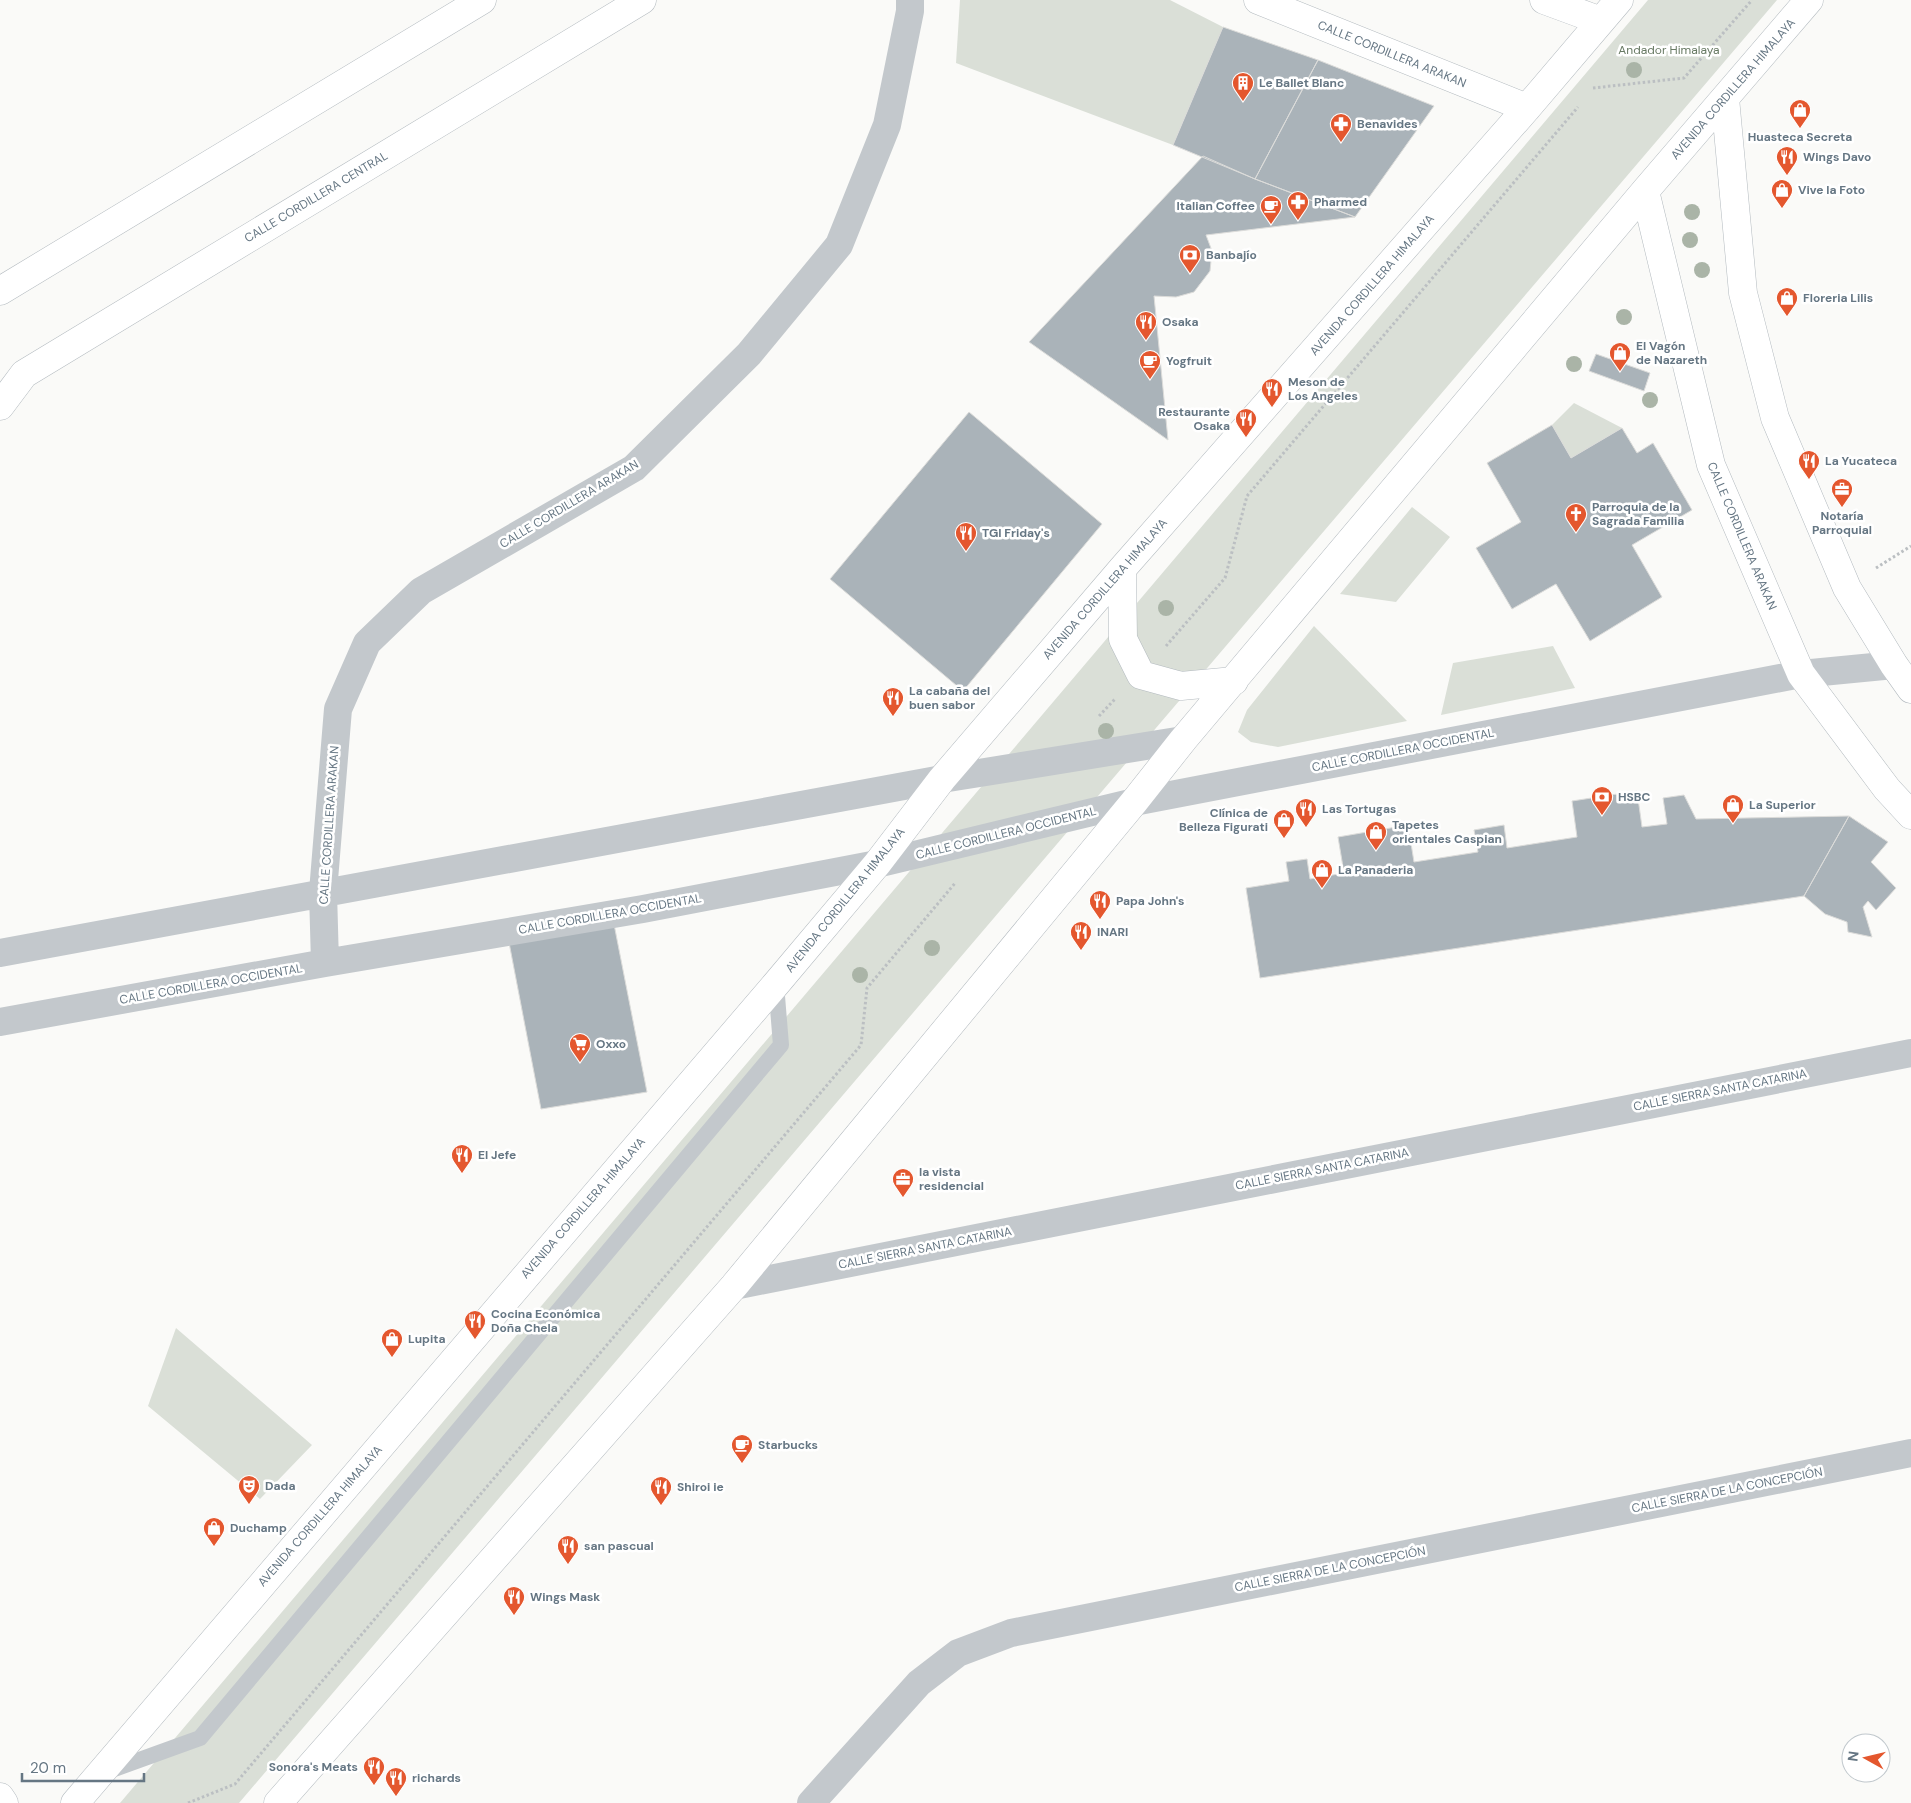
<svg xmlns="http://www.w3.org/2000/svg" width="1911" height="1803" font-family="'DM Sans',sans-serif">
  <rect width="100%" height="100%" fill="#fafaf8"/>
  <path fill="#dadfd7" d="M960 0H1170L1223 27 1173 145 956 63Z
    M1648 0H1777L239 1803H120Z
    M1574 403 1622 428 1571 458 1552 425Z
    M1412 507 1450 537 1396 602 1340 594Z
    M1314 626 1407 721 1278 747 1251 742 1238 732 1247 710Z
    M1553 646 1575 688 1441 715 1453 663Z
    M176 1328 312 1445 260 1499 148 1406Z"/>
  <path fill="#aab3b9" stroke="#dcdcda" d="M1223 27 1318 60 1255 179 1173 145Z
    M1318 60 1434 106 1355 217 1255 179Z
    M1203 156 1255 179 1355 217 1206 235 1212 251 1210 271 1194 292 1176 297 1154 296 1168 440 1029 342Z
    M1596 354 1650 373 1644 391 1589 371Z
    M969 412 1102 524 963 691 830 579Z
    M1552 425 1571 458 1622 428 1637 453 1653 443 1692 510 1632 545 1662 597 1590 641 1556 584 1512 609 1476 548 1521 522 1487 463Z
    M1637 791 1642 827 1667 824 1663 798 1684 795 1696 819 1849 816 1804 896 1260 978 1246 888 1289 881 1286 862 1307 859 1310 879 1344 873 1338 837 1408 825 1414 862 1478 852 1474 830 1504 825 1507 848 1577 837 1572 801Z
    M1849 816 1888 842 1871 862 1896 888 1876 910 1868 901 1863 907 1872 937 1848 932 1847 922 1825 914 1804 896Z
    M612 914 647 1092 541 1109 507 932Z"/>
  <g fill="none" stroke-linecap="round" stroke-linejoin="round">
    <g stroke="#b3babf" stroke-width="29">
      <path id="secondary" d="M1258 0 1527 108
        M1544 0 1601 21
        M1725 98 1743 293 1775 418 1847 588 1894 665 1911 689
        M1645 191 1711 465 1801 674 1887 789 1911 815
        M0 291 482 0
        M0 406 24 374 642 0
        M1122 569 1123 639 1141 675 1181 686 1234 681
        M0 1797 4 1803
        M75 1803 776 984 877 864 942 779 1122 569 1527 108 1619 0
        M278 1803 734 1286 1134 802 1183 740 1645 191 1809 0"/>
    </g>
    <path stroke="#bbbfc2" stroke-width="3" stroke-dasharray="2.5 2.5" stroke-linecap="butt" d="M1593 88 1684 78 1752 0
      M1876 568 1911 546
      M1166 646 1225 578 1247 496 1578 107
      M1099 716 1115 699
      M188 1803 235 1784 861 1045 867 988 956 882"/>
    <path stroke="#c3c8cc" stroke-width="16" d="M106 1772 200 1738 781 1045 776 984"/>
    <path stroke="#c3c8cc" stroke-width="28" d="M0 953 942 779 1183 740
      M325 963 323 892 338 709 367 643 421 591 634 468 749 354 839 245 887 125 910 11V0
      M0 1022 325 963 643 909 877 864 1134 802 1801 674 1894 665
      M734 1286 1911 1053
      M811 1803 919 1683 958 1653 1011 1633 1911 1453"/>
    <use href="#secondary" stroke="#fff" stroke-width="28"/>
  </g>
  <g fill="#aab4a7">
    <circle cx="1634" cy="70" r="8"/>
    <circle cx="1692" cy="212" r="8"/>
    <circle cx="1690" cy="240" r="8"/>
    <circle cx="1702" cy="270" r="8"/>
    <circle cx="1624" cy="317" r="8"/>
    <circle cx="1574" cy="364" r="8"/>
    <circle cx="1650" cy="400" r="8"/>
    <circle cx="1166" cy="608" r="8"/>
    <circle cx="1106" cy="731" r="8"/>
    <circle cx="932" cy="948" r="8"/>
    <circle cx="860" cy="975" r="8"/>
  </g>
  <defs>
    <g id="building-pin" transform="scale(1.125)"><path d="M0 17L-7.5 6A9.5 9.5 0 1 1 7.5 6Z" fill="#e4572e" stroke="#fff"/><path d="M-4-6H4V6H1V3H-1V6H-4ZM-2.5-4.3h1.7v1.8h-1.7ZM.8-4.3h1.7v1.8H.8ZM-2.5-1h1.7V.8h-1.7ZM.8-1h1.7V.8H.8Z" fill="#fff"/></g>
    <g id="shop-pin" transform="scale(1.125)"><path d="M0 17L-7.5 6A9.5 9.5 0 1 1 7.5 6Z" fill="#e4572e" stroke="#fff"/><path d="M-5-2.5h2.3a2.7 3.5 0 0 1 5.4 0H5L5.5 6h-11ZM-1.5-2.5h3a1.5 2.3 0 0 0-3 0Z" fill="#fff"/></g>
    <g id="pharmacy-pin" transform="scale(1.125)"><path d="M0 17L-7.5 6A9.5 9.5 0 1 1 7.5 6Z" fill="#e4572e" stroke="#fff"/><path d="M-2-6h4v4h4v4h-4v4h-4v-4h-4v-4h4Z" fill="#fff"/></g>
    <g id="restaurant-pin" transform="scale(1.125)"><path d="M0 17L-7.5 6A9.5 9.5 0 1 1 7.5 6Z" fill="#e4572e" stroke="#fff"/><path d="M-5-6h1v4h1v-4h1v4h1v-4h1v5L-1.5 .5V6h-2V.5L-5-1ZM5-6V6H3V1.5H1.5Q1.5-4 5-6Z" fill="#fff"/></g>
    <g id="cafe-pin" transform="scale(1.125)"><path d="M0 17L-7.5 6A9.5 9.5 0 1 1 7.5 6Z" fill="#e4572e" stroke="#fff"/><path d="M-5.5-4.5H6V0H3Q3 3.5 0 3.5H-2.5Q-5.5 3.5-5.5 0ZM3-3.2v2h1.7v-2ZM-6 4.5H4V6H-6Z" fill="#fff"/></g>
    <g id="bank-pin" transform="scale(1.125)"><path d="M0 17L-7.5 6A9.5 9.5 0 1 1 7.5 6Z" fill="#e4572e" stroke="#fff"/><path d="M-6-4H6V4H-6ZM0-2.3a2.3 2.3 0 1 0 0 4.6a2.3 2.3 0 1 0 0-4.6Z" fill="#fff"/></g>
    <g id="office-pin" transform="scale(1.125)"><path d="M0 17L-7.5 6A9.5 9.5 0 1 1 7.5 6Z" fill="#e4572e" stroke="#fff"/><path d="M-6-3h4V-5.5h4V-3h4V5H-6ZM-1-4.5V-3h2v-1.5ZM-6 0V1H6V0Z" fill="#fff"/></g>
    <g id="church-pin" transform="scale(1.125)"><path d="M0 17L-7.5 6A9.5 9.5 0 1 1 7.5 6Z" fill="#e4572e" stroke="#fff"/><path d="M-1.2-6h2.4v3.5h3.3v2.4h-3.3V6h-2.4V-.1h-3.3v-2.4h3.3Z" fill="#fff"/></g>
    <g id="supermarket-pin" transform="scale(1.125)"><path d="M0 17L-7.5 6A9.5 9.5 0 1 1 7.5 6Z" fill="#e4572e" stroke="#fff"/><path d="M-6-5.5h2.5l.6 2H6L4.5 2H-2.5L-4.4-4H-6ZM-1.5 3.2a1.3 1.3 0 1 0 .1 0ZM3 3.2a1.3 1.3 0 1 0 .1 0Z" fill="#fff"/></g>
    <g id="theatre-pin" transform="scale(1.125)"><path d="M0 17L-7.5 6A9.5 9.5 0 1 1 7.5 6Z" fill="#e4572e" stroke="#fff"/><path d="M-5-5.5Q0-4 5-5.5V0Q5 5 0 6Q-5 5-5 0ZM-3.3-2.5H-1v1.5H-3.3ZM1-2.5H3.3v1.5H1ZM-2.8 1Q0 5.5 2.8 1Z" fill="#fff"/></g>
  </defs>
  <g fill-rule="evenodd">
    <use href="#building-pin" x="1243" y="83"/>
    <use href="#shop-pin" x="1800" y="110"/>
    <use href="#pharmacy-pin" x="1341" y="124"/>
    <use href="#restaurant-pin" x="1787" y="157"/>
    <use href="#shop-pin" x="1782" y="190"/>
    <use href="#pharmacy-pin" x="1298" y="202"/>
    <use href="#cafe-pin" x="1271" y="206"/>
    <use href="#bank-pin" x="1190" y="255"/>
    <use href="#shop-pin" x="1787" y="298"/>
    <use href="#restaurant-pin" x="1146" y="322"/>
    <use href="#shop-pin" x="1620" y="353"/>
    <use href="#cafe-pin" x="1150" y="361"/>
    <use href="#restaurant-pin" x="1272" y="389"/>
    <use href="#restaurant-pin" x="1246" y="419"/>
    <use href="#restaurant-pin" x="1809" y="461"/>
    <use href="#office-pin" x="1842" y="489"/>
    <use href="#church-pin" x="1576" y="514"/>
    <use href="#restaurant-pin" x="966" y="533"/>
    <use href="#restaurant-pin" x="893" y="698"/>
    <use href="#bank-pin" x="1602" y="797"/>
    <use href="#shop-pin" x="1733" y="805"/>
    <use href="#restaurant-pin" x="1306" y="809"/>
    <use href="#shop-pin" x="1284" y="820"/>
    <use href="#shop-pin" x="1376" y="832"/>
    <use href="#shop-pin" x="1322" y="870"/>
    <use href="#restaurant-pin" x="1100" y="901"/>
    <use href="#restaurant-pin" x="1081" y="932"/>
    <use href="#supermarket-pin" x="580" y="1044"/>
    <use href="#restaurant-pin" x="462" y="1155"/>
    <use href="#office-pin" x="903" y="1179"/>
    <use href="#restaurant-pin" x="475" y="1321"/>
    <use href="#shop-pin" x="392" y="1339"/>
    <use href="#cafe-pin" x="742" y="1445"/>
    <use href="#theatre-pin" x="249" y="1486"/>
    <use href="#restaurant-pin" x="661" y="1487"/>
    <use href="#shop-pin" x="214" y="1528"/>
    <use href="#restaurant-pin" x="568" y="1546"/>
    <use href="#restaurant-pin" x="514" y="1597"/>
    <use href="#restaurant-pin" x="374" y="1767"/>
    <use href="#restaurant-pin" x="396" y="1778"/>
  </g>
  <g text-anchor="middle" stroke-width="5" stroke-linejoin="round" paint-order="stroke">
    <g font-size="12" fill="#687a64" stroke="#fff">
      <text x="1669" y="54">Andador Himalaya</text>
    </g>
    <g font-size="12" fill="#657683" stroke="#fff">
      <text transform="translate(1392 54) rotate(22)" y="4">CALLE CORDILLERA ARAKAN</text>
      <text transform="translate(1733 89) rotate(-49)" y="4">AVENIDA CORDILLERA HIMALAYA</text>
      <text transform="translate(316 197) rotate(-31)" y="4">CALLE CORDILLERA CENTRAL</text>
      <text transform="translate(1372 285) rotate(-49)" y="4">AVENIDA CORDILLERA HIMALAYA</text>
      <text transform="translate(569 504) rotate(-31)" y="4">CALLE CORDILLERA ARAKAN</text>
      <text transform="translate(1742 536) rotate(67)" y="4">CALLE CORDILLERA ARAKAN</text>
      <text transform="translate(1105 589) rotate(-49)" y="4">AVENIDA CORDILLERA HIMALAYA</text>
      <text transform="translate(1403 750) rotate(-11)" y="4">CALLE CORDILLERA OCCIDENTAL</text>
      <text transform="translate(329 825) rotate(-86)" y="4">CALLE CORDILLERA ARAKAN</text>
      <text transform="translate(1006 833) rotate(-14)" y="4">CALLE CORDILLERA OCCIDENTAL</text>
      <text transform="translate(845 900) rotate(-51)" y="4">AVENIDA CORDILLERA HIMALAYA</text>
      <text transform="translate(610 914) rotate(-10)" y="4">CALLE CORDILLERA OCCIDENTAL</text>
      <text transform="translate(211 984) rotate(-10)" y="4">CALLE CORDILLERA OCCIDENTAL</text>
      <text transform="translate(1720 1090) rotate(-11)" y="4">CALLE SIERRA SANTA CATARINA</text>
      <text transform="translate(1322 1169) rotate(-11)" y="4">CALLE SIERRA SANTA CATARINA</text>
      <text transform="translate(583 1208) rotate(-49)" y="4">AVENIDA CORDILLERA HIMALAYA</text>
      <text transform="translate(925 1248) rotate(-11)" y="4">CALLE SIERRA SANTA CATARINA</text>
      <text transform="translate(1727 1490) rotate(-11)" y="4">CALLE SIERRA DE LA CONCEPCIÓN</text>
      <text transform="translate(320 1516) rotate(-49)" y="4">AVENIDA CORDILLERA HIMALAYA</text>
      <text transform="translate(1330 1569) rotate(-11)" y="4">CALLE SIERRA DE LA CONCEPCIÓN</text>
    </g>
    <g font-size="12" font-weight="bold" fill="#657683" stroke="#fff" text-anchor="start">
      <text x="1259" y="87">Le Ballet Blanc</text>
      <text x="1357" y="128">Benavides</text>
      <text x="1800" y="141" text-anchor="middle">Huasteca Secreta</text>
      <text x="1803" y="161">Wings Davo</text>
      <text x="1798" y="194">Vive la Foto</text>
      <text x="1314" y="206">Pharmed</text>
      <text x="1255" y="210" text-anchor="end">Italian Coffee</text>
      <text x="1206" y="259">Banbajío</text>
      <text x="1803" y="302">Floreria Lilis</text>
      <text x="1162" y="326">Osaka</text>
      <text x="1636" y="350">El Vagón<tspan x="1636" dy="14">de Nazareth</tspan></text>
      <text x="1166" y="365">Yogfruit</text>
      <text x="1288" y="386">Meson de<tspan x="1288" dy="14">Los Angeles</tspan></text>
      <text x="1230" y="416" text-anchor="end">Restaurante<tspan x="1230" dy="14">Osaka</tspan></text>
      <text x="1825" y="465">La Yucateca</text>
      <text x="1592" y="511">Parroquia de la<tspan x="1592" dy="14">Sagrada Familia</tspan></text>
      <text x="1842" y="520" text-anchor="middle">Notaría<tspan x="1842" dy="14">Parroquial</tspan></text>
      <text x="982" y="537">TGI Friday's</text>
      <text x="909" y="695">La cabaña del<tspan x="909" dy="14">buen sabor</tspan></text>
      <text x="1618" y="801">HSBC</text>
      <text x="1749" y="809">La Superior</text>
      <text x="1322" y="813">Las Tortugas</text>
      <text x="1268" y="817" text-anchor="end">Clínica de<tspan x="1268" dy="14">Belleza Figurati</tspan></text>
      <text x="1392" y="829">Tapetes<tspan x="1392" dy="14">orientales Caspian</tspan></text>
      <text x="1338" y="874">La Panaderia</text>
      <text x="1116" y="905">Papa John's</text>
      <text x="1097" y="936">INARI</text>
      <text x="596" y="1048">Oxxo</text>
      <text x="478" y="1159">El Jefe</text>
      <text x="919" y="1176">la vista<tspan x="919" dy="14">residencial</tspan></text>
      <text x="491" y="1318">Cocina Económica<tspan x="491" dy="14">Doña Chela</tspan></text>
      <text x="408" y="1343">Lupita</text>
      <text x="758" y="1449">Starbucks</text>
      <text x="265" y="1490">Dada</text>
      <text x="677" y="1491">Shiroi ie</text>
      <text x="230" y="1532">Duchamp</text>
      <text x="584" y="1550">san pascual</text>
      <text x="530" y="1601">Wings Mask</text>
      <text x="358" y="1771" text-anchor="end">Sonora's Meats</text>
      <text x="412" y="1782">richards</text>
    </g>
  </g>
  <g transform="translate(1866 1758) rotate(278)"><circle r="24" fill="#ffffff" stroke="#c1c8cd"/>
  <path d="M0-4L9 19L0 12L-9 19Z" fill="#e4572e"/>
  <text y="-8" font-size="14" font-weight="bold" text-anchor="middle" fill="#657683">N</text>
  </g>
  <path d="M22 1773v8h122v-8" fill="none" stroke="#657683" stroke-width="2.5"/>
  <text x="30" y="1773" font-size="15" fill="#657683" stroke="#ffffff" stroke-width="4" paint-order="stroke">20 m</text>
</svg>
